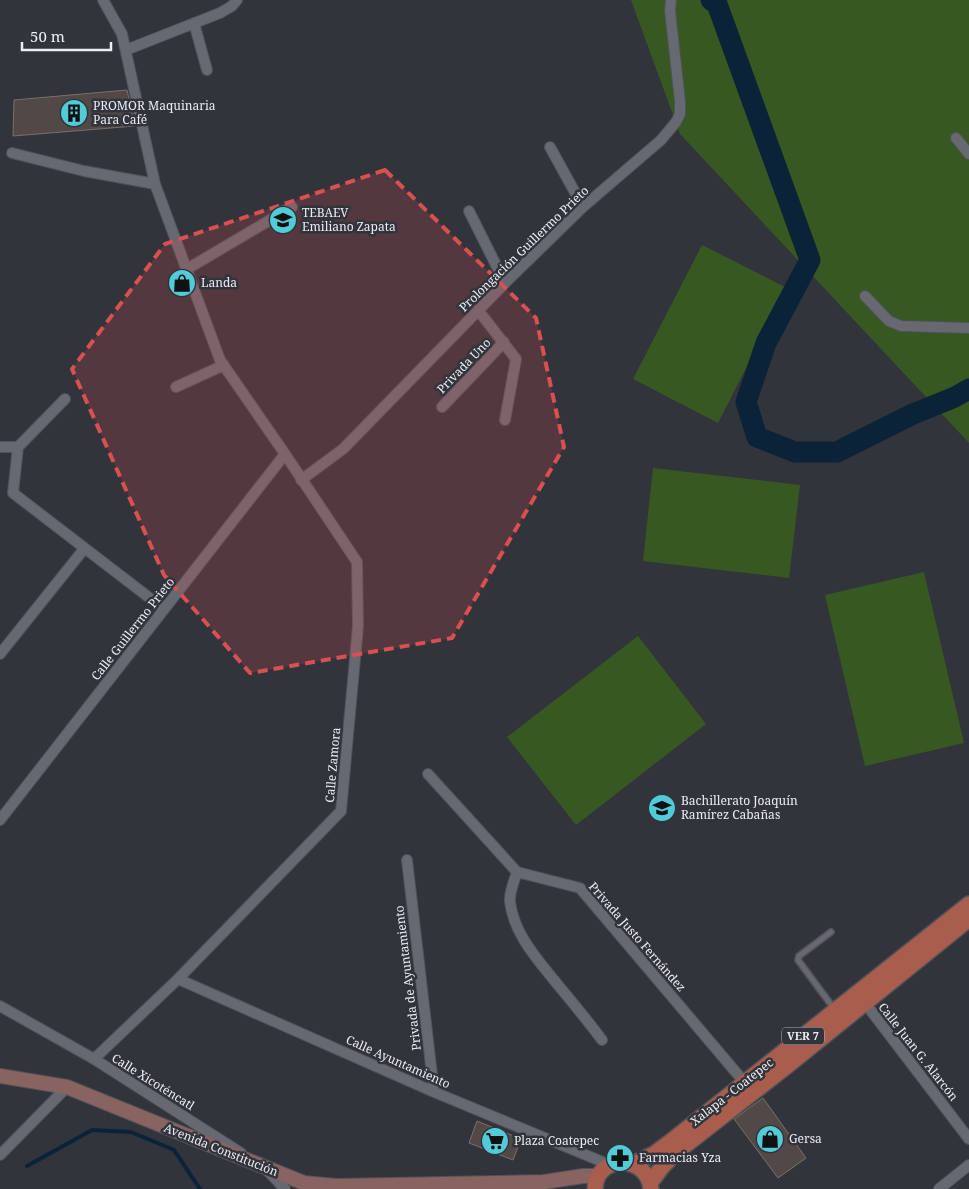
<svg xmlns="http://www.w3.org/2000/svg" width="969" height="1189" font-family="'Noto Serif',serif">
  <rect width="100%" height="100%" fill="#31343b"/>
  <path fill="#375921" d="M631 0H969V443L680 134Z
    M702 245 787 288 718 423 633 379Z
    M653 468 800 485 789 578 643 561Z
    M924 572 964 743 865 766 825 595Z
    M638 636 706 724 576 825 507 737Z"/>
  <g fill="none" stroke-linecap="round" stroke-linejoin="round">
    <path stroke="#0a2339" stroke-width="4" d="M27 1166 92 1130 131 1132 174 1150 200 1189"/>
    <path stroke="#0a2339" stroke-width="21" d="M711 0 717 4 810 260 766 343 746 402 757 437 795 452H837L913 414 955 397 969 389"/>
  </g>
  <path fill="#524846" stroke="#7a6f6d" d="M127 90 135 126 13 136 14 100Z
    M763 1098 806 1158 778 1178 734 1119Z
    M477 1121 521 1139 513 1160 469 1143Z"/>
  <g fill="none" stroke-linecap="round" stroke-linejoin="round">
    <g stroke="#505258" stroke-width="8">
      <path id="service" d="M831 932 799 956 798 960 835 1010"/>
    </g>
    <g stroke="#505258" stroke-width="12">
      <path id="minor" d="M194 23 207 70
        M126 50 220 13 232 6 237 0
        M956 138 969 154
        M550 147 583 207
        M12 153 84 171 155 184
        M469 211 505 283
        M187 269 292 207
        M865 296 889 321 901 326 969 328
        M478 310 516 359 505 420
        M176 387 224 365
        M442 407 504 342
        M0 447H18
        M18 447 13 493 164 609
        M18 447 65 399
        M301 480 343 449 505 283 583 207 661 140 676 122 680 114V101L670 11 671 0
        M0 654 84 549
        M428 774 517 872 580 888 745 1083
        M0 820 285 454
        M407 860 434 1092
        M517 872C514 882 509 892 510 902 514 935 539 961 558 985 573 1003 588 1021 602 1040
        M178 979 434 1092 610 1165
        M865 1003 969 1139
        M0 1006 94 1059 241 1153
        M94 1059 178 979 341 811 358 626 357 562 285 454 220 360 155 184 122 34 103 0
        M0 1155 67 1087
        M267 1170 285 1189
        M939 1189 969 1165"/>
    </g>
    <g stroke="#505258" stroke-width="16">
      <path id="secondary" d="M0 1076 67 1087 304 1183 336 1186 544 1182 583 1176H598"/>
    </g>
    <g stroke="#505258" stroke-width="18">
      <path id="primary" d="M633 1164 654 1154 670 1142 969 904
        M650 1183 662 1167 678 1151 787 1066 969 919
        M595 1189C595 1155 647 1153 651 1189"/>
    </g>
    <use href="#service" stroke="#666972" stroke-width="5"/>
    <use href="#minor" stroke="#666972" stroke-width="10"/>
    <use href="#secondary" stroke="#88635f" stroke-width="14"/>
    <use href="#primary" stroke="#a95d4d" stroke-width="15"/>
  </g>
  <path fill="#da4f50" fill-opacity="0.2" stroke="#da4f50" stroke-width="4" stroke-dasharray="10 6" stroke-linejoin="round" d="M385 170 536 318 564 447 452 638 250 673 164 575 72 369 165 244Z"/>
  <defs>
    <g id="building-disc" transform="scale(1.4375)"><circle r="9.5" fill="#52cbd9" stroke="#31343b"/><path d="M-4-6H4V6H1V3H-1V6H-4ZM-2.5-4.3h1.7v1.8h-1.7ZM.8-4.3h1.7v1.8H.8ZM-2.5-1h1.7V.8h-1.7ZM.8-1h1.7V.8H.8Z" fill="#111"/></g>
    <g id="school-disc" transform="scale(1.4375)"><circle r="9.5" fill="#52cbd9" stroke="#31343b"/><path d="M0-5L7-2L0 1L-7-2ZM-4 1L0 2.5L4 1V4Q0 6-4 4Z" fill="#111"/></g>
    <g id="shop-disc" transform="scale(1.4375)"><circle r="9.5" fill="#52cbd9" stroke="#31343b"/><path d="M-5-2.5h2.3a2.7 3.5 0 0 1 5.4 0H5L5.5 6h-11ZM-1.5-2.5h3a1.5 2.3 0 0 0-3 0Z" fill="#111"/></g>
    <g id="university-disc" transform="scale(1.4375)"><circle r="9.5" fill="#52cbd9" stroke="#31343b"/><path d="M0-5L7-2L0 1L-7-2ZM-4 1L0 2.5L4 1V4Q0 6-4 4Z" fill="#111"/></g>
    <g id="supermarket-disc" transform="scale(1.4375)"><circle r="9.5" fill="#52cbd9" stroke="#31343b"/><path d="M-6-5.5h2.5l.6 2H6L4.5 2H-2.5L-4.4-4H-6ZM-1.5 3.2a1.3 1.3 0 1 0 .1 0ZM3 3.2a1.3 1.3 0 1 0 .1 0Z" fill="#111"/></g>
    <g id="pharmacy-disc" transform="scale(1.4375)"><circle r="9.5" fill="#52cbd9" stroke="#31343b"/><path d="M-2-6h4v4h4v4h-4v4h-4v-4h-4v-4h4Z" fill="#111"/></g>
  </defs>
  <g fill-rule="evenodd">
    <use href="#building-disc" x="74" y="113"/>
    <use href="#school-disc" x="283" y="220"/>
    <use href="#shop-disc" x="182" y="283"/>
    <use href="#university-disc" x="662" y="808"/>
    <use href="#shop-disc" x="770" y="1139"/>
    <use href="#supermarket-disc" x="495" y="1141"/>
    <use href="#pharmacy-disc" x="620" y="1158"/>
  </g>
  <g text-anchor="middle" stroke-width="5" stroke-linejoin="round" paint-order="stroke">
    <rect fill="#31343b" stroke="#b3b6bb" stroke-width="1" x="782" y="1027.5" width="42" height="17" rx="4"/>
    <g font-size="11" font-weight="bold" fill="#ebedf2">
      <text x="803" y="1040">VER 7</text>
    </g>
    <g font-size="12" fill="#ebedf2" stroke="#31343b" text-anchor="start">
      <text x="93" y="110">PROMOR Maquinaria<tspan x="93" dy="14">Para Café</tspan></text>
      <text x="302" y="217">TEBAEV<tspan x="302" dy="14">Emiliano Zapata</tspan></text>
      <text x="201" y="287">Landa</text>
      <text x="681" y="805">Bachillerato Joaquín<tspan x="681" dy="14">Ramírez Cabañas</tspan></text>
      <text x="789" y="1143">Gersa</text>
      <text x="514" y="1145">Plaza Coatepec</text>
      <text x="639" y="1162">Farmacias Yza</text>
    </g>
    <g font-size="12" fill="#ebedf2" stroke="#31343b">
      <text transform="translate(524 249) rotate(-44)" y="4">Prolongación Guillermo Prieto</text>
      <text transform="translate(464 366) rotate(-46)" y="4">Privada Uno</text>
      <text transform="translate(133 629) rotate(-52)" y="4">Calle Guillermo Prieto</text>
      <text transform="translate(333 765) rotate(-85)" y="4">Calle Zamora</text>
      <text transform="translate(637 937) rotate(49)" y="4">Privada Justo Fernández</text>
      <text transform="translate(408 978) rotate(-97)" y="4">Privada de Ayuntamiento</text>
      <text transform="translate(918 1052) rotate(52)" y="4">Calle Juan G. Alarcón</text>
      <text transform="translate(398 1062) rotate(24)" y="4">Calle Ayuntamiento</text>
      <text transform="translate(153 1082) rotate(32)" y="4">Calle Xicoténcatl</text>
      <text transform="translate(732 1092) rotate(-38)" y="4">Xalapa - Coatepec</text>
      <text transform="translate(221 1150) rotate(22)" y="4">Avenida Constitución</text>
    </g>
  </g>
  <path d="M22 42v8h89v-8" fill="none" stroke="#ebedf2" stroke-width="2.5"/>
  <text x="30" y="42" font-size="15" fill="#ebedf2" stroke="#31343b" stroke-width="4" paint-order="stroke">50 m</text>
</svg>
